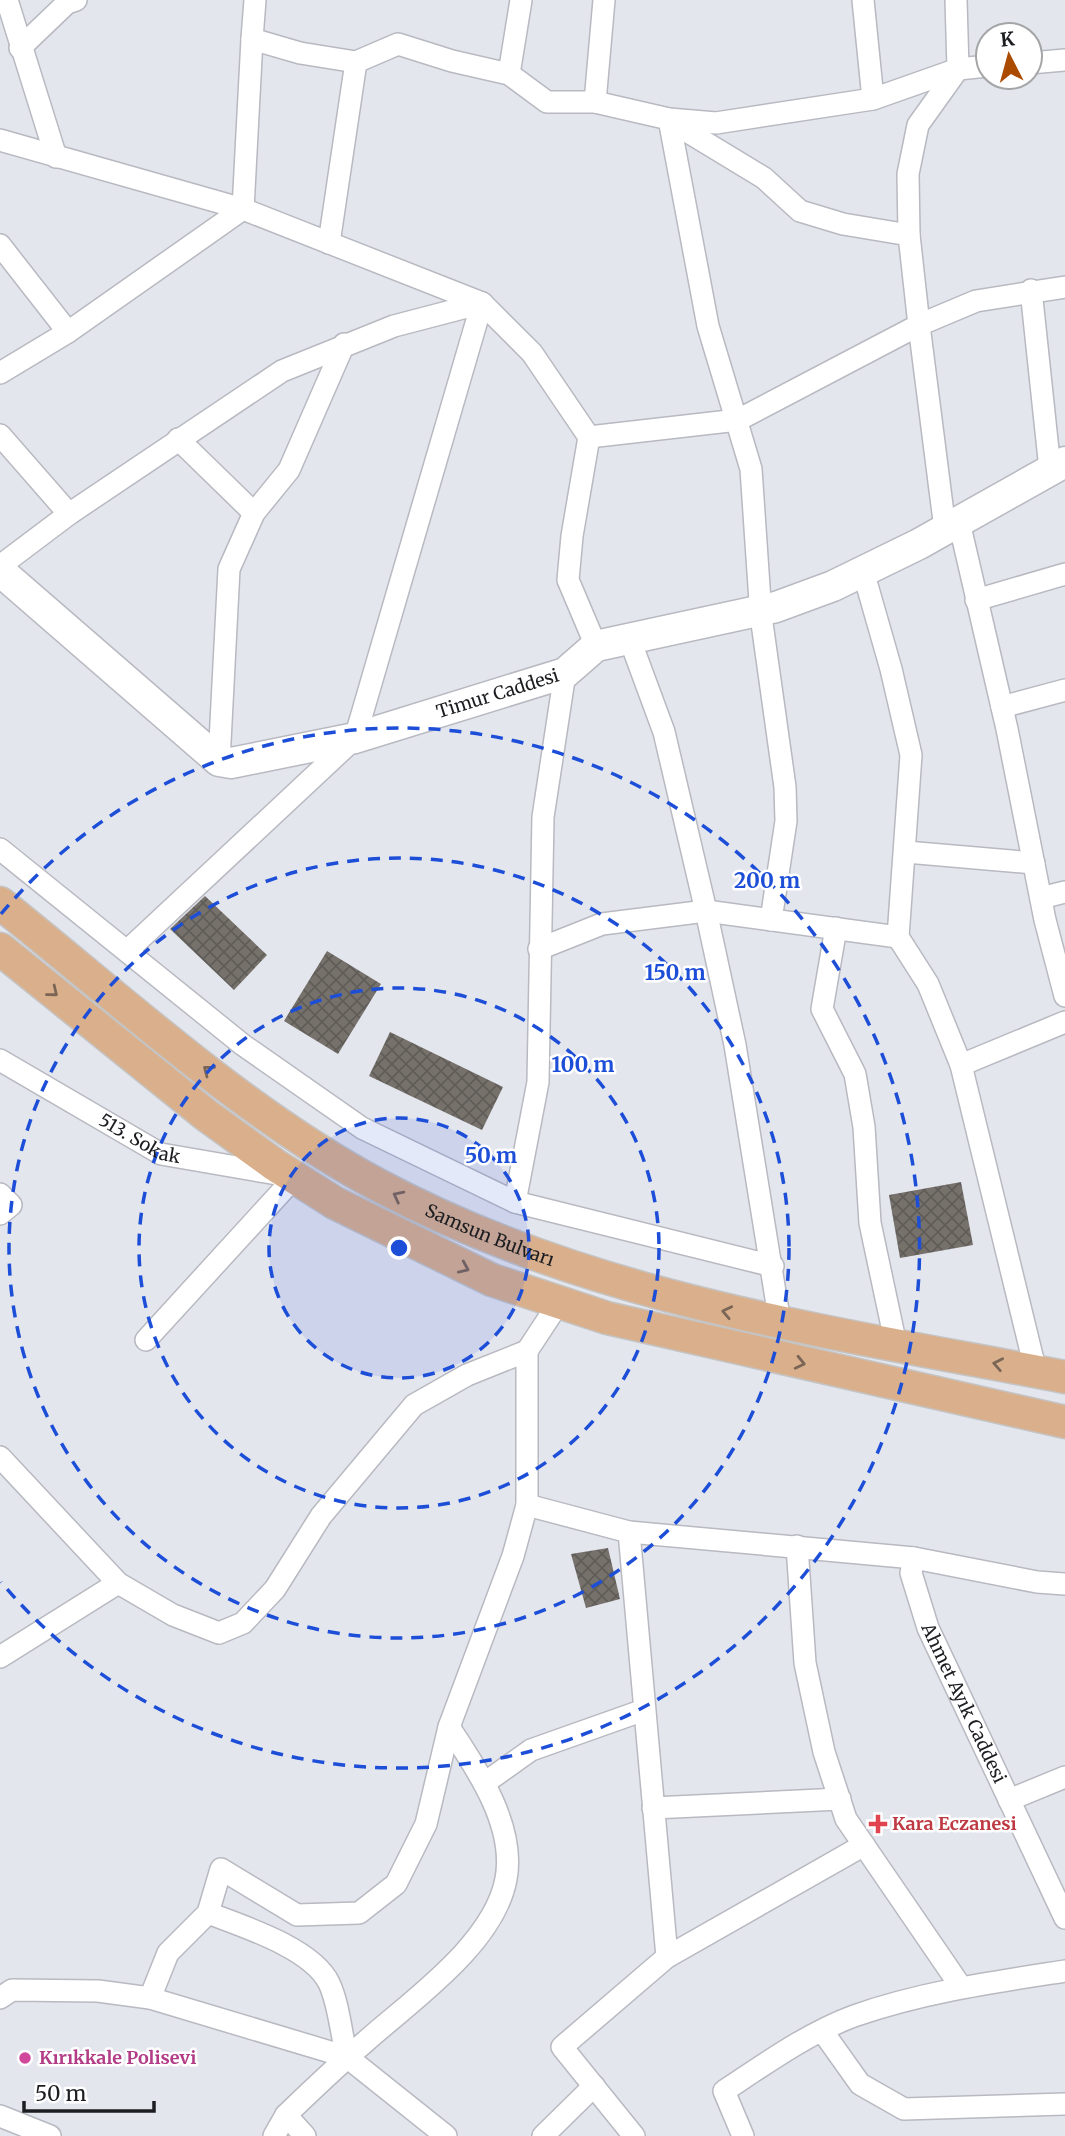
<svg xmlns="http://www.w3.org/2000/svg" width="1065" height="2136" font-family="Merriweather,serif">
  <defs>
    <pattern id="building-cross-hatch" width="8" height="8" patternUnits="userSpaceOnUse" patternTransform="scale(1.75)"><rect width="8" height="8" fill="#76716b"/><path d="M0 0l8 8M0 8l8-8" fill="none" stroke="#605c58"/></pattern>
  </defs>
  <rect width="100%" height="100%" fill="#e4e6ee"/>
  <path fill="url(#building-cross-hatch)" d="M205 896 267 955 234 990 170 929Z
    M327 951 381 984 338 1054 284 1021Z
    M390 1032 503 1087 482 1130 369 1076Z
    M961 1182 973 1245 900 1258 889 1195Z
    M608 1548 620 1599 586 1608 571 1554Z"/>
  <g fill="none" stroke-linecap="round" stroke-linejoin="round">
    <g stroke="#b8b9c1" stroke-width="24">
      <g id="street">
        <path d="M7 0 56 157"/>
        <path d="M255 0 252 39 300 53 356 62 398 44 452 61 509 74 547 102H595L669 119 716 123 873 99 958 69 988 66"/>
        <path d="M863 0 873 99"/>
        <path d="M20 48 67 3 76 0"/>
        <path d="M1030 63 1065 60"/>
        <path d="M509 74 521 0"/>
        <path d="M595 102 604 0"/>
        <path d="M669 119 708 326 751 469 761 616 785 787 786 821 771 920"/>
        <path d="M670 121 764 178 800 211 843 224 909 235"/>
        <path d="M0 140 243 209 482 303 532 353 589 437 572 536 568 580 596 646"/>
        <path d="M243 209 252 39"/>
        <path d="M329 243 356 62"/>
        <path d="M0 245 68 332"/>
        <path d="M1031 290 1050 469"/>
        <path d="M0 373 68 332 243 209"/>
        <path d="M0 435 69 514"/>
        <path d="M589 437 738 420 919 325 976 301 1065 287"/>
        <path d="M178 439 254 513"/>
        <path d="M959 522 1007 729 1045 920 1065 996"/>
        <path d="M945 529 919 325 909 235 908 174 918 125 958 69 956 0"/>
        <path d="M0 566 69 514 282 371 394 326 482 303"/>
        <path d="M863 571 891 669 911 755 898 937 928 984 961 1065 1036 1372"/>
        <path d="M976 600 1065 574"/>
        <path d="M630 640 664 732 706 911 735 1045 780 1323"/>
        <path d="M1002 707 1065 690"/>
        <path d="M219 761 229 569 254 513 289 470 344 344"/>
        <path d="M0 849 243 1045 362 1128 515 1202 773 1266"/>
        <path d="M906 852 1034 863"/>
        <path d="M1041 898 1065 892"/>
        <path d="M836 928 822 1009 855 1074 864 1127 870 1223 896 1345"/>
        <path d="M539 949 602 924 706 911 898 937"/>
        <path d="M128 950 355 738 482 303"/>
        <path id="s1" d="M0 1060 161 1154 283 1175"/>
        <path d="M961 1065 1065 1022"/>
        <path d="M0 1194 11 1205 0 1214"/>
        <path d="M515 1202 538 1082 543 817 565 673"/>
        <path d="M146 1340 295 1177"/>
        <path d="M0 1457 118 1583 173 1615 219 1633 243 1623 275 1589 321 1516 414 1405 467 1375 527 1351 558 1304"/>
        <path d="M527 1505 629 1532 914 1558 1037 1582 1065 1584"/>
        <path d="M629 1532 667 1957"/>
        <path d="M797 1546 805 1663 824 1752 846 1819 961 1987"/>
        <path id="s2" d="M914 1558 911 1573 928 1628 1065 1918"/>
        <path d="M0 1657 118 1583"/>
        <path d="M486 1782 531 1750 644 1710"/>
        <path d="M1009 1800 1065 1777"/>
        <path d="M653 1808 840 1799"/>
        <path d="M208 1913C242 1926 312 1948 329 1983 339 2004 341 2034 347 2057"/>
        <path d="M0 1998 12 1990 98 1991 150 1998 347 2057 446 2136"/>
        <path d="M150 1998 168 1953 208 1913 221 1869 297 1915 359 1913 396 1884 426 1824 449 1727 513 1556 527 1505V1351"/>
        <path d="M823 2032 860 2084 904 2109 1065 2104"/>
        <path d="M286 2115 305 2136"/>
        <path d="M0 2116 50 2136"/>
        <path d="M274 2136 286 2115C312 2090 338 2065 365 2042 412 2000 494 1944 506 1879 516 1826 477 1769 449 1727"/>
        <path d="M543 2136 594 2086"/>
        <path d="M634 2136 562 2047 667 1957 864 1845"/>
        <path d="M743 2136 724 2091C765 2064 808 2033 854 2016 922 1992 994 1982 1065 1971"/>
      </g>
    </g>
    <g stroke="#b8b9c1" stroke-width="33">
      <g id="secondary">
        <path id="s3" d="M0 571 219 761 231 763 355 738 565 673 596 646 776 607 833 586 919 544 1065 462"/>
      </g>
    </g>
    <g stroke="#c4c4c5" stroke-width="35">
      <g id="primary">
        <path id="s4" d="M0 903C119 998 243 1113 378 1185 591 1299 831 1332 1065 1377"/>
        <path d="M0 949 206 1115 275 1165 335 1203 492 1280 607 1318 1065 1422"/>
      </g>
    </g>
    <use href="#street" stroke="#fff" stroke-width="21"/>
    <use href="#secondary" stroke="#fff" stroke-width="30"/>
    <use href="#primary" stroke="#dab08c" stroke-width="32"/>
  </g>
  <defs><path id="oneway-chevron" d="M-2-3.5L2.5 0L-2 3.5" fill="none" stroke-width="1.6" stroke-linecap="round" stroke-linejoin="round" transform="scale(1.75)"/></defs>
  <g stroke="#7b6656">
    <use href="#oneway-chevron" transform="translate(53 992) rotate(39)"/>
    <use href="#oneway-chevron" transform="translate(208 1070) rotate(-142)"/>
    <use href="#oneway-chevron" transform="translate(398 1196) rotate(-153)"/>
    <use href="#oneway-chevron" transform="translate(464 1268) rotate(24)"/>
    <use href="#oneway-chevron" transform="translate(727 1312) rotate(-168)"/>
    <use href="#oneway-chevron" transform="translate(800 1363) rotate(13)"/>
    <use href="#oneway-chevron" transform="translate(998 1364) rotate(-169)"/>
  </g>
  <circle cx="399" cy="1248" r="130" fill="#1d4ed8" fill-opacity=".12"/>
  <g fill="none" stroke="#1d4ed8" stroke-width="3.5" stroke-dasharray="12 9">
    <circle cx="399" cy="1248" r="130"/>
    <circle cx="399" cy="1248" r="260"/>
    <circle cx="399" cy="1248" r="390"/>
    <path d="M1 914A520 520 0 1 1 1 1582"/>
  </g>
  <path fill="#e0444e" stroke="#fff" stroke-width="2.5" d="M874.5 1813.5h7v7h7v7h-7v7h-7v-7h-7v-7h7z"/>
  <circle fill="#d1479c" stroke="#fff" stroke-width="2.5" cx="25" cy="2058" r="7"/>
  <g text-anchor="middle" stroke-width="5" stroke-linejoin="round" paint-order="stroke">
    <g font-size="18" fill="#1c1d20" stroke="#fff">
      <text dy="6" stroke="none"><textPath href="#s3" startOffset="578">Timur Caddesi</textPath></text>
      <text dy="6" stroke="none"><textPath href="#s1" startOffset="161">513. Sokak</textPath></text>
      <text dy="6" stroke="none"><textPath href="#s4" startOffset="595">Samsun Bulvarı</textPath></text>
      <text dy="6" stroke="none"><textPath href="#s2" startOffset="156">Ahmet Ayık Caddesi</textPath></text>
    </g>
    <g font-size="18" font-weight="bold" fill="#be3a42" stroke="#fff" text-anchor="start">
      <text x="892" y="1830">Kara Eczanesi</text>
    </g>
    <g font-size="18" font-weight="bold" fill="#b23c85" stroke="#fff" text-anchor="start">
      <text x="39" y="2064">Kırıkkale Polisevi</text>
    </g>
  </g>
  <circle cx="399" cy="1248" r="10" fill="#1d4ed8" stroke="#fff" stroke-width="3.5"/>
  <g font-size="21" text-anchor="middle" font-weight="bold" fill="#1d4ed8" stroke="#fff" stroke-width="5" stroke-linejoin="round" paint-order="stroke">
    <text x="767" y="888">200 m</text>
    <text x="675" y="980">150 m</text>
    <text x="583" y="1072">100 m</text>
    <text x="491" y="1163">50 m</text>
  </g>
  <g transform="translate(1009 56) rotate(354)"><circle r="33" fill="#ffffff" stroke="#a4a5a6" stroke-width="2"/>
  <path d="M0-5L12 26L0 18L-12 26Z" fill="#ab4b00"/>
  <text y="-10" font-size="19" font-weight="bold" text-anchor="middle" fill="#1c1d20">K</text>
  </g>
  <path d="M24 2101v10h130v-10" fill="none" stroke="#1c1d20" stroke-width="3.5"/>
  <text x="35" y="2101" font-size="21" fill="#1c1d20" stroke="#ffffff" stroke-width="5" paint-order="stroke">50 m</text>
</svg>
